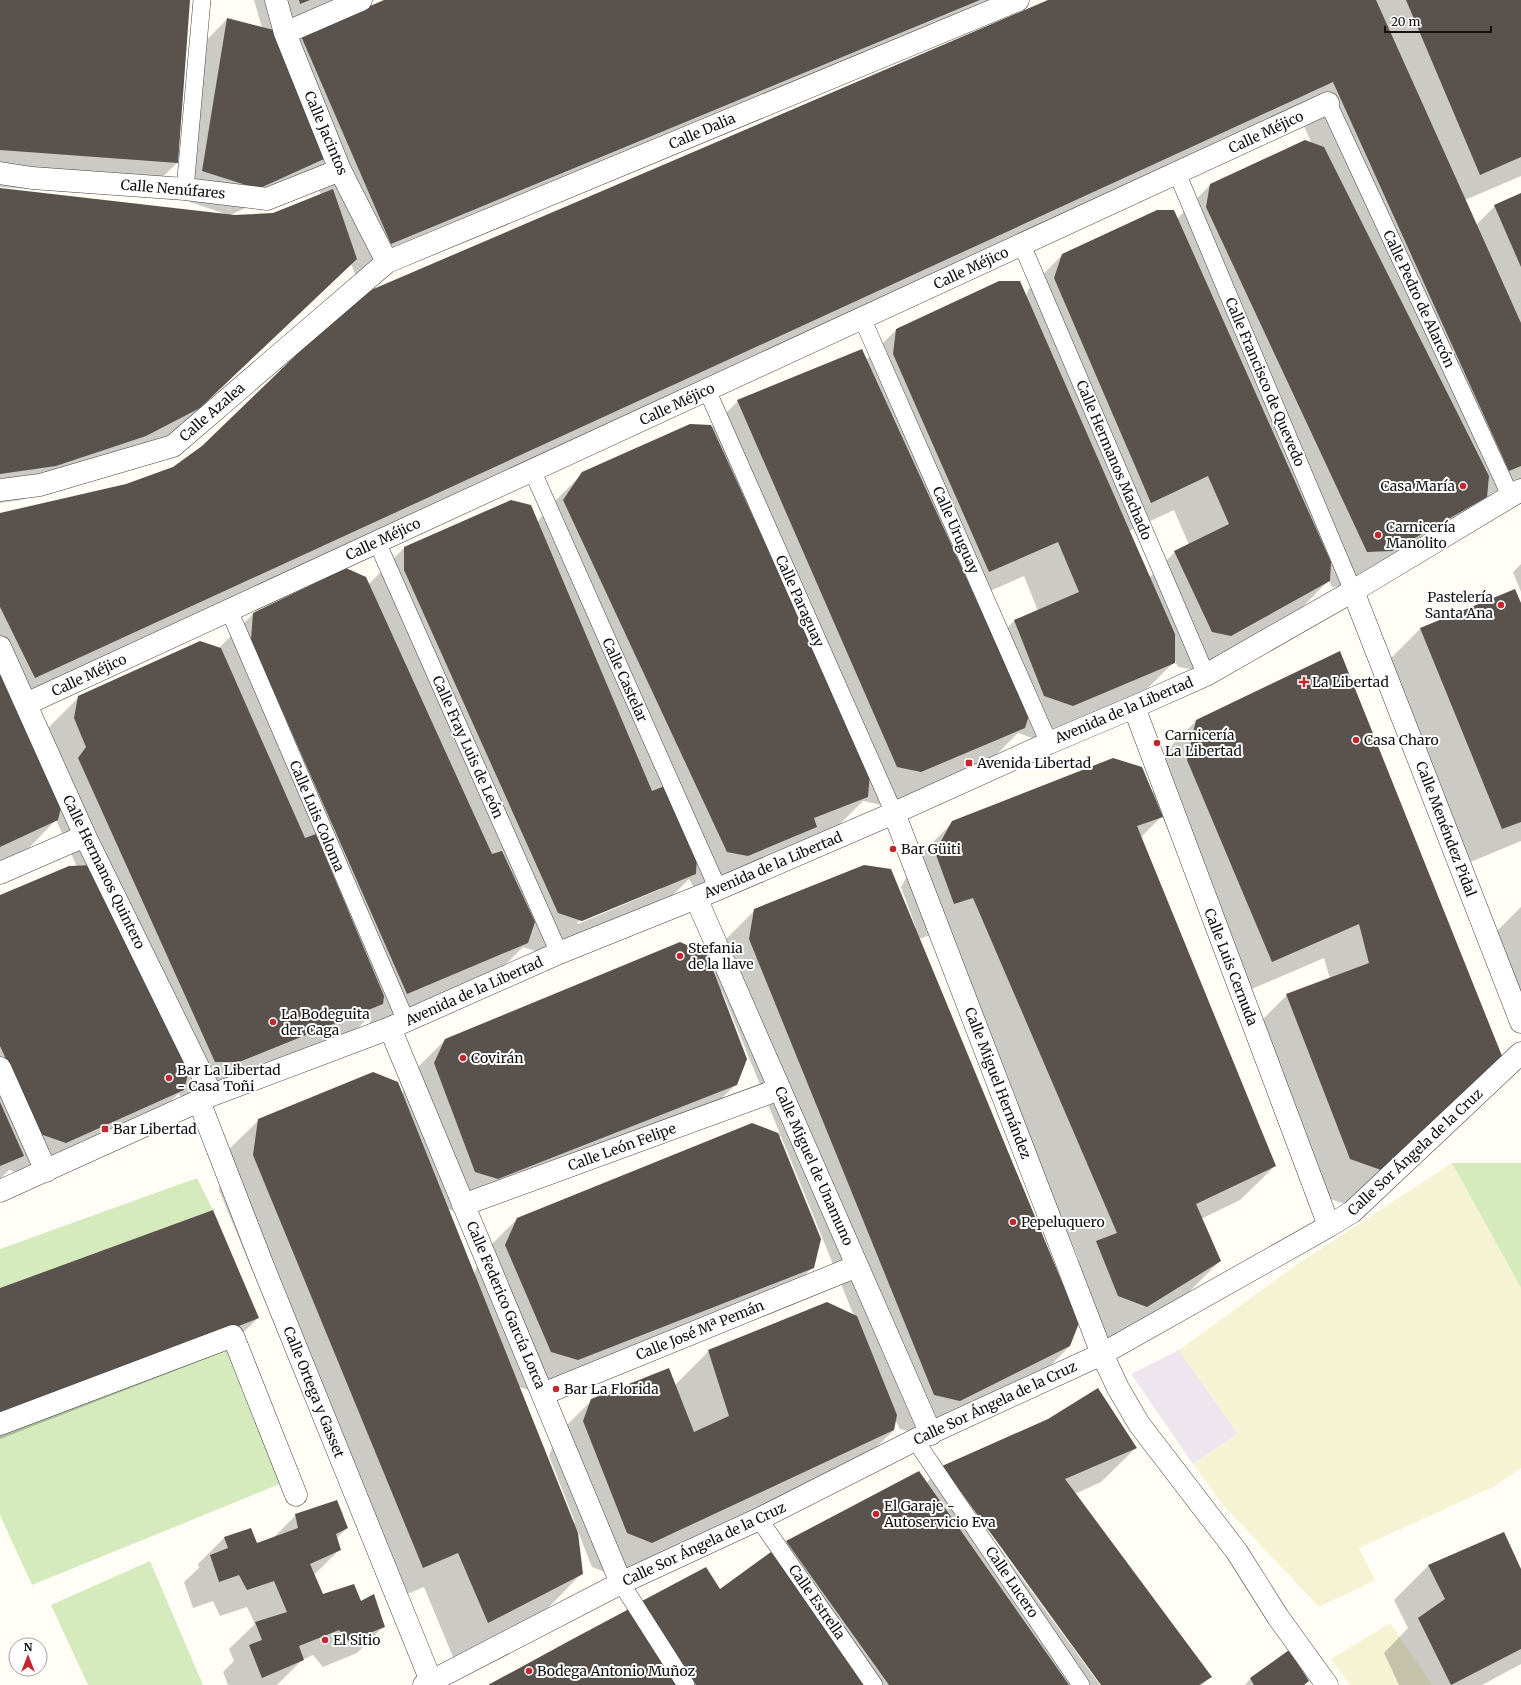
<svg xmlns="http://www.w3.org/2000/svg" width="1521" height="1685" font-family="Merriweather,serif">
  <rect width="100%" height="100%" fill="#fffdf5"/>
  <path fill="#eee6ef" d="M1179 1350 1238 1434 1193 1464 1131 1374Z"/>
  <path fill="#f6f3d4" d="M1452 1163 1521 1288V1468L1495 1486 1359 1548 1375 1580 1319 1607 1222 1504 1193 1464 1238 1434 1179 1350 1299 1263Z
    M1390 1623 1432 1685H1350L1331 1659Z"/>
  <path fill="#d5ebbd" d="M1452 1163H1521V1288Z
    M197 1178 213 1210 0 1288V1249Z
    M229 1346 280 1484 32 1585 0 1515V1435Z
    M150 1561 203 1685H88L51 1605Z"/>
  <path fill="#0003" fill-rule="evenodd" d="M0 0H189L177 163 142 197 0 187Z
    M254 0H352L301 37 386 0H1027L357 278 351 264 164 442 110 471 21 500 0 503V189L228 215 176 197 201 46 227 19 262 28ZM310 171 321 195 273 214 230 215 296 185Z
    M1050 0H1521V176L1465 200 1476 225 1495 206 1521 195V488L1357 585 1332 587 1329 580 1294 616 1196 670 1178 667 1175 661 1139 697 1038 740 1018 733 989 762 886 806 863 801 832 832 713 890 693 886 689 879 660 908 547 955 523 947 492 978 373 1028 368 1018 347 1039 204 1096H180L179 1093 148 1124 31 1177 9 1170 0 1179V896L77 867 56 820 22 855 0 865V514L126 485 173 467ZM1299 115 1312 144 1210 185 1177 219 1062 255 1028 290 1026 297 896 330 866 360 738 401 711 428 583 473 548 508 537 523 404 548 369 584 253 614 219 648 79 697 44 732 16 705ZM1174 510 1189 545 1175 552 1149 578 1129 531ZM1024 576 1038 611 1015 620 994 641 974 598ZM661 887V889L578 924 577 922Z
    M1521 564V592L1513 572Z
    M1515 590 1521 606V841L1468 863 1386 663 1420 629Z
    M1196 721 1501 1056 1345 1204 1316 1194 1252 1030 1287 995 1330 979 1324 958 1238 995 1162 816 1140 838 1275 1166 1240 1200 1201 1219 1220 1261 1186 1295 1112 1341 1084 1331 1062 1276 1079 1260 939 932 919 939 1070 1346 1035 1381 924 1435 900 1429 895 1419 894 1430 859 1464 617 1577 592 1567 577 1529 582 1573 548 1608 453 1657 424 1587 388 1602 219 1190 224 1154 259 1120 402 1094 411 1074 446 1039 714 976 720 945 755 910 916 928 901 887 918 857 953 822 1152 795 1161 756ZM720 991H722L780 1134 752 1124 517 1219 482 1254 474 1274 448 1209 463 1213 701 1119 736 1084ZM781 1136 854 1316 709 1351 675 1385 592 1400 557 1435 549 1456 575 1522 573 1523 519 1387 543 1394 778 1302 813 1267 779 1137Z
    M1521 907V1001L1495 933Z
    M0 1289 258 1318 223 1352 0 1439Z
    M1136 1448 1101 1482 1075 1494 1210 1677 1202 1685H1102L953 1480H950L1100 1685H492L720 1590 772 1556 787 1542 926 1483 942 1467Z
    M296 1515 347 1528 336 1539 340 1549 314 1575 323 1596 361 1603 383 1627 357 1653 323 1667 313 1655 302 1660 277 1685H228L223 1672 234 1661 229 1649 255 1624 247 1607 220 1616 213 1601 193 1608 184 1582 199 1568 198 1564 224 1538 251 1529 256 1544 272 1539Z
    M1503 1533 1521 1571V1664L1482 1685H1399L1384 1653 1408 1628 1394 1600 1428 1566Z
    M1289 1652 1304 1685H1245L1250 1679Z"/>
  <path fill="#5a524d" d="M0 0H190L178 163 0 150Z
    M299 0H310L300 4Z
    M384 0H980L391 244 301 36Z
    M1048 0H1376L1521 323V466L1509 471 1333 82 35 678 0 607V513L126 484 173 467 202 446 357 296Z
    M1406 0H1521V157L1480 175Z
    M227 18 274 30 324 159 258 189 202 171Z
    M1305 140 1324 147 1489 476 1487 497 1392 551 1367 552 1206 207 1210 184Z
    M0 188 235 215 273 213 333 189 357 259 200 408 146 436 56 466 0 474Z
    M1521 193V267L1494 205Z
    M1157 210H1174L1331 562 1330 581 1231 636 1212 632 1174 551 1229 524 1208 476 1151 503 1054 278 1062 254Z
    M999 281H1020L1175 634V663L1073 706 1044 696 1014 620 1079 592 1058 542 989 572 893 354 896 329Z
    M862 349 1029 715 1025 728 921 772 897 767 737 400Z
    M690 424 711 425 870 772 868 797 814 818 817 827 748 856 727 852 563 500 582 472Z
    M511 500 531 505 652 791 665 786 697 856 696 874 582 921 558 913 404 570V547Z
    M346 568 366 577 492 854 502 851 535 922 528 943 407 994 251 640 253 613Z
    M1515 589 1521 603V822L1502 829 1420 628Z
    M200 641 221 648 305 838 316 834 384 996 383 1004 239 1062H215L78 758 86 747 74 718 78 696Z
    M1340 651 1502 1056 1381 1170 1350 1159 1286 994 1369 963 1359 924 1272 962 1187 760 1196 720Z
    M0 669 62 803 58 820 0 847Z
    M1113 758 1142 767 1163 817 1137 826 1276 1166 1196 1204 1221 1261 1147 1307 1118 1296 1096 1241 1117 1233 973 898 954 904 935 852 952 821Z
    M93 865 189 1070 184 1090 66 1143 40 1134 0 1046V895L69 866Z
    M864 865 891 869 1079 1323 1070 1346 960 1401 934 1395 749 939 754 909Z
    M680 942 707 954 747 1059 737 1085 498 1179 475 1172 434 1063 445 1039Z
    M373 1072 398 1082 578 1533 583 1574 488 1623 458 1553 423 1568 253 1155 258 1119Z
    M0 1102 24 1156 0 1166Z
    M752 1123 778 1133 821 1239 814 1268 578 1360 551 1352 505 1245 517 1218Z
    M213 1210 259 1318 0 1419V1288Z
    M827 1302 857 1316 897 1415 894 1430 652 1543 627 1533 583 1421 591 1399 669 1368 694 1432 729 1416 708 1350Z
    M1098 1388 1137 1448 1065 1479 1212 1677 1199 1685H1101L942 1466 1048 1419Z
    M919 1471 1069 1685H889L786 1541Z
    M337 1500 348 1528 336 1534 341 1550 310 1564 323 1594 354 1584 361 1601 374 1594 385 1627 349 1641 339 1630 299 1646 304 1660 262 1678 249 1645 262 1640 255 1622 287 1612 274 1581 247 1590 239 1575 219 1582 210 1555 228 1548 224 1537 251 1528 257 1543 298 1528 295 1514Z
    M1504 1532 1521 1569V1649L1451 1685 1418 1618 1445 1599 1428 1565Z
    M771 1552 869 1685H696L642 1601 706 1567 720 1589Z
    M629 1609 678 1685H488L569 1641Z
    M1289 1650 1309 1681 1304 1685H1254L1250 1678Z"/>
  <g fill="none" stroke-linecap="round" stroke-linejoin="round">
    <g stroke="#444" stroke-width="18">
      <path id="lane" d="M1328 103 1510 495
        M1177 173 1353 591
        M185 189 202 0
        M1022 245 1206 675
        M862 318 1049 743
        M707 390 894 813
        M532 470 718 889
        M377 542 559 953
        M229 610 406 1021
        M915 1440 1081 1685
        M759 1519 874 1685
        M621 1583 686 1685"/>
    </g>
    <g stroke="#444" stroke-width="23">
      <path id="street" d="M276 0 285 33 340 170 387 262
        M285 33 361 0
        M0 173 32 178 185 189 267 199 340 170
        M0 490 40 485 173 446 387 262 1018 0
        M1353 591 1521 1022
        M0 647 85 836 212 1095
        M26 704 1328 103
        M1134 707 1329 1226
        M894 813 1102 1354 1118 1388 1139 1424 1237 1552 1278 1617 1327 1685
        M0 873 85 836
        M696 898 931 1434
        M390 1028 621 1583
        M0 1068 46 1171
        M199 1101 261 1261 431 1681
        M0 1191 212 1095 390 1028 559 953 718 889 894 813 1049 743 1134 707 1206 675 1353 591 1521 490
        M463 1205 780 1089
        M543 1394 857 1266
        M0 1424 233 1336 296 1495
        M424 1685 621 1583 759 1519 915 1440 1102 1354 1329 1226 1352 1212 1521 1053"/>
    </g>
    <use href="#lane" stroke="#fff" stroke-width="17"/>
    <use href="#street" stroke="#fff" stroke-width="22"/>
  </g>
  <g fill="#c4262e" stroke="#fff" stroke-width="1.5">
    <circle cx="1463" cy="486" r="4"/>
    <circle cx="1378" cy="535" r="4"/>
    <circle cx="1501" cy="605" r="4"/>
    <path d="M1302 676h4v4h4v4h-4v4h-4v-4h-4v-4h4z"/>
    <circle cx="1356" cy="740" r="4"/>
    <circle cx="1157" cy="743" r="4"/>
    <rect x="965" y="759" width="8" height="8" rx="2"/>
    <circle cx="893" cy="849" r="4"/>
    <circle cx="680" cy="956" r="4"/>
    <circle cx="273" cy="1022" r="4"/>
    <circle cx="463" cy="1058" r="4"/>
    <circle cx="169" cy="1078" r="4"/>
    <rect x="101" y="1125" width="8" height="8" rx="2"/>
    <circle cx="1013" cy="1222" r="4"/>
    <circle cx="556" cy="1389" r="4"/>
    <circle cx="876" cy="1514" r="4"/>
    <circle cx="325" cy="1640" r="4"/>
    <circle cx="529" cy="1671" r="4"/>
  </g>
  <g text-anchor="middle" stroke-width="4" stroke-linejoin="round" paint-order="stroke">
    <g font-size="14" fill="#111" stroke="#fff">
      <text transform="translate(702 131) rotate(-23)" y="5">Calle Dalia</text>
      <text transform="translate(1266 132) rotate(-25)" y="5">Calle Méjico</text>
      <text transform="translate(326 133) rotate(67)" y="5">Calle Jacintos</text>
      <text transform="translate(173 189) rotate(5)" y="5">Calle Nenúfares</text>
      <text transform="translate(971 268) rotate(-25)" y="5">Calle Méjico</text>
      <text transform="translate(1419 299) rotate(65)" y="5">Calle Pedro de Alarcón</text>
      <text transform="translate(1265 382) rotate(67)" y="5">Calle Francisco de Quevedo</text>
      <text transform="translate(677 404) rotate(-25)" y="5">Calle Méjico</text>
      <text transform="translate(212 412) rotate(-41)" y="5">Calle Azalea</text>
      <text transform="translate(1114 460) rotate(67)" y="5">Calle Hermanos Machado</text>
      <text transform="translate(956 530) rotate(66)" y="5">Calle Uruguay</text>
      <text transform="translate(383 539) rotate(-25)" y="5">Calle Méjico</text>
      <text transform="translate(800 601) rotate(66)" y="5">Calle Paraguay</text>
      <text transform="translate(89 675) rotate(-25)" y="5">Calle Méjico</text>
      <text transform="translate(625 680) rotate(66)" y="5">Calle Castelar</text>
      <text transform="translate(1124 710) rotate(-23)" y="5">Avenida de la Libertad</text>
      <text transform="translate(468 747) rotate(66)" y="5">Calle Fray Luis de León</text>
      <text transform="translate(317 816) rotate(67)" y="5">Calle Luis Coloma</text>
      <text transform="translate(1446 829) rotate(69)" y="5">Calle Menéndez Pidal</text>
      <text transform="translate(773 865) rotate(-23)" y="5">Avenida de la Libertad</text>
      <text transform="translate(104 872) rotate(64)" y="5">Calle Hermanos Quintero</text>
      <text transform="translate(1231 967) rotate(69)" y="5">Calle Luis Cernuda</text>
      <text transform="translate(474 991) rotate(-24)" y="5">Avenida de la Libertad</text>
      <text transform="translate(998 1083) rotate(69)" y="5">Calle Miguel Hernández</text>
      <text transform="translate(622 1147) rotate(-20)" y="5">Calle León Felipe</text>
      <text transform="translate(1415 1152) rotate(-43)" y="5">Calle Sor Ángela de la Cruz</text>
      <text transform="translate(814 1166) rotate(66)" y="5">Calle Miguel de Unamuno</text>
      <text transform="translate(506 1305) rotate(67)" y="5">Calle Federico García Lorca</text>
      <text transform="translate(700 1330) rotate(-22)" y="5">Calle José Mª Pemán</text>
      <text transform="translate(314 1392) rotate(68)" y="5">Calle Ortega y Gasset</text>
      <text transform="translate(995 1403) rotate(-25)" y="5">Calle Sor Ángela de la Cruz</text>
      <text transform="translate(704 1544) rotate(-25)" y="5">Calle Sor Ángela de la Cruz</text>
      <text transform="translate(1012 1582) rotate(56)" y="5">Calle Lucero</text>
      <text transform="translate(817 1602) rotate(55)" y="5">Calle Estrella</text>
    </g>
    <g font-size="14" fill="#111" stroke="#fff" text-anchor="start">
      <text x="1455" y="491" text-anchor="end">Casa María</text>
      <text x="1386" y="532">Carnicería<tspan x="1386" dy="16">Manolito</tspan></text>
      <text x="1493" y="602" text-anchor="end">Pastelería<tspan x="1493" dy="16">Santa Ana</tspan></text>
      <text x="1312" y="687">La Libertad</text>
      <text x="1165" y="740">Carnicería<tspan x="1165" dy="16">La Libertad</tspan></text>
      <text x="1364" y="745">Casa Charo</text>
      <text x="977" y="768">Avenida Libertad</text>
      <text x="901" y="854">Bar Güiti</text>
      <text x="688" y="953">Stefania<tspan x="688" dy="16">de la llave</tspan></text>
      <text x="281" y="1019">La Bodeguita<tspan x="281" dy="16">der Caga</tspan></text>
      <text x="471" y="1063">Covirán</text>
      <text x="177" y="1075">Bar La Libertad<tspan x="177" dy="16">- Casa Toñi</tspan></text>
      <text x="113" y="1134">Bar Libertad</text>
      <text x="1021" y="1227">Pepeluquero</text>
      <text x="564" y="1394">Bar La Florida</text>
      <text x="884" y="1511">El Garaje -<tspan x="884" dy="16">Autoservicio Eva</tspan></text>
      <text x="333" y="1645">El Sitio</text>
      <text x="537" y="1676">Bodega Antonio Muñoz</text>
    </g>
  </g>
  <g transform="translate(28 1657)"><circle r="19" fill="#ffffff" stroke="#a0a0a0"/>
  <path d="M0-3L7 15L0 10L-7 15Z" fill="#c4262e"/>
  <text y="-6" font-size="11" font-weight="bold" text-anchor="middle" fill="#111111">N</text>
  </g>
  <path d="M1385 26v6h106v-6" fill="none" stroke="#111111" stroke-width="2"/>
  <text x="1391" y="26" font-size="12" fill="#111111" stroke="#ffffff" stroke-width="3" paint-order="stroke">20 m</text>
</svg>
